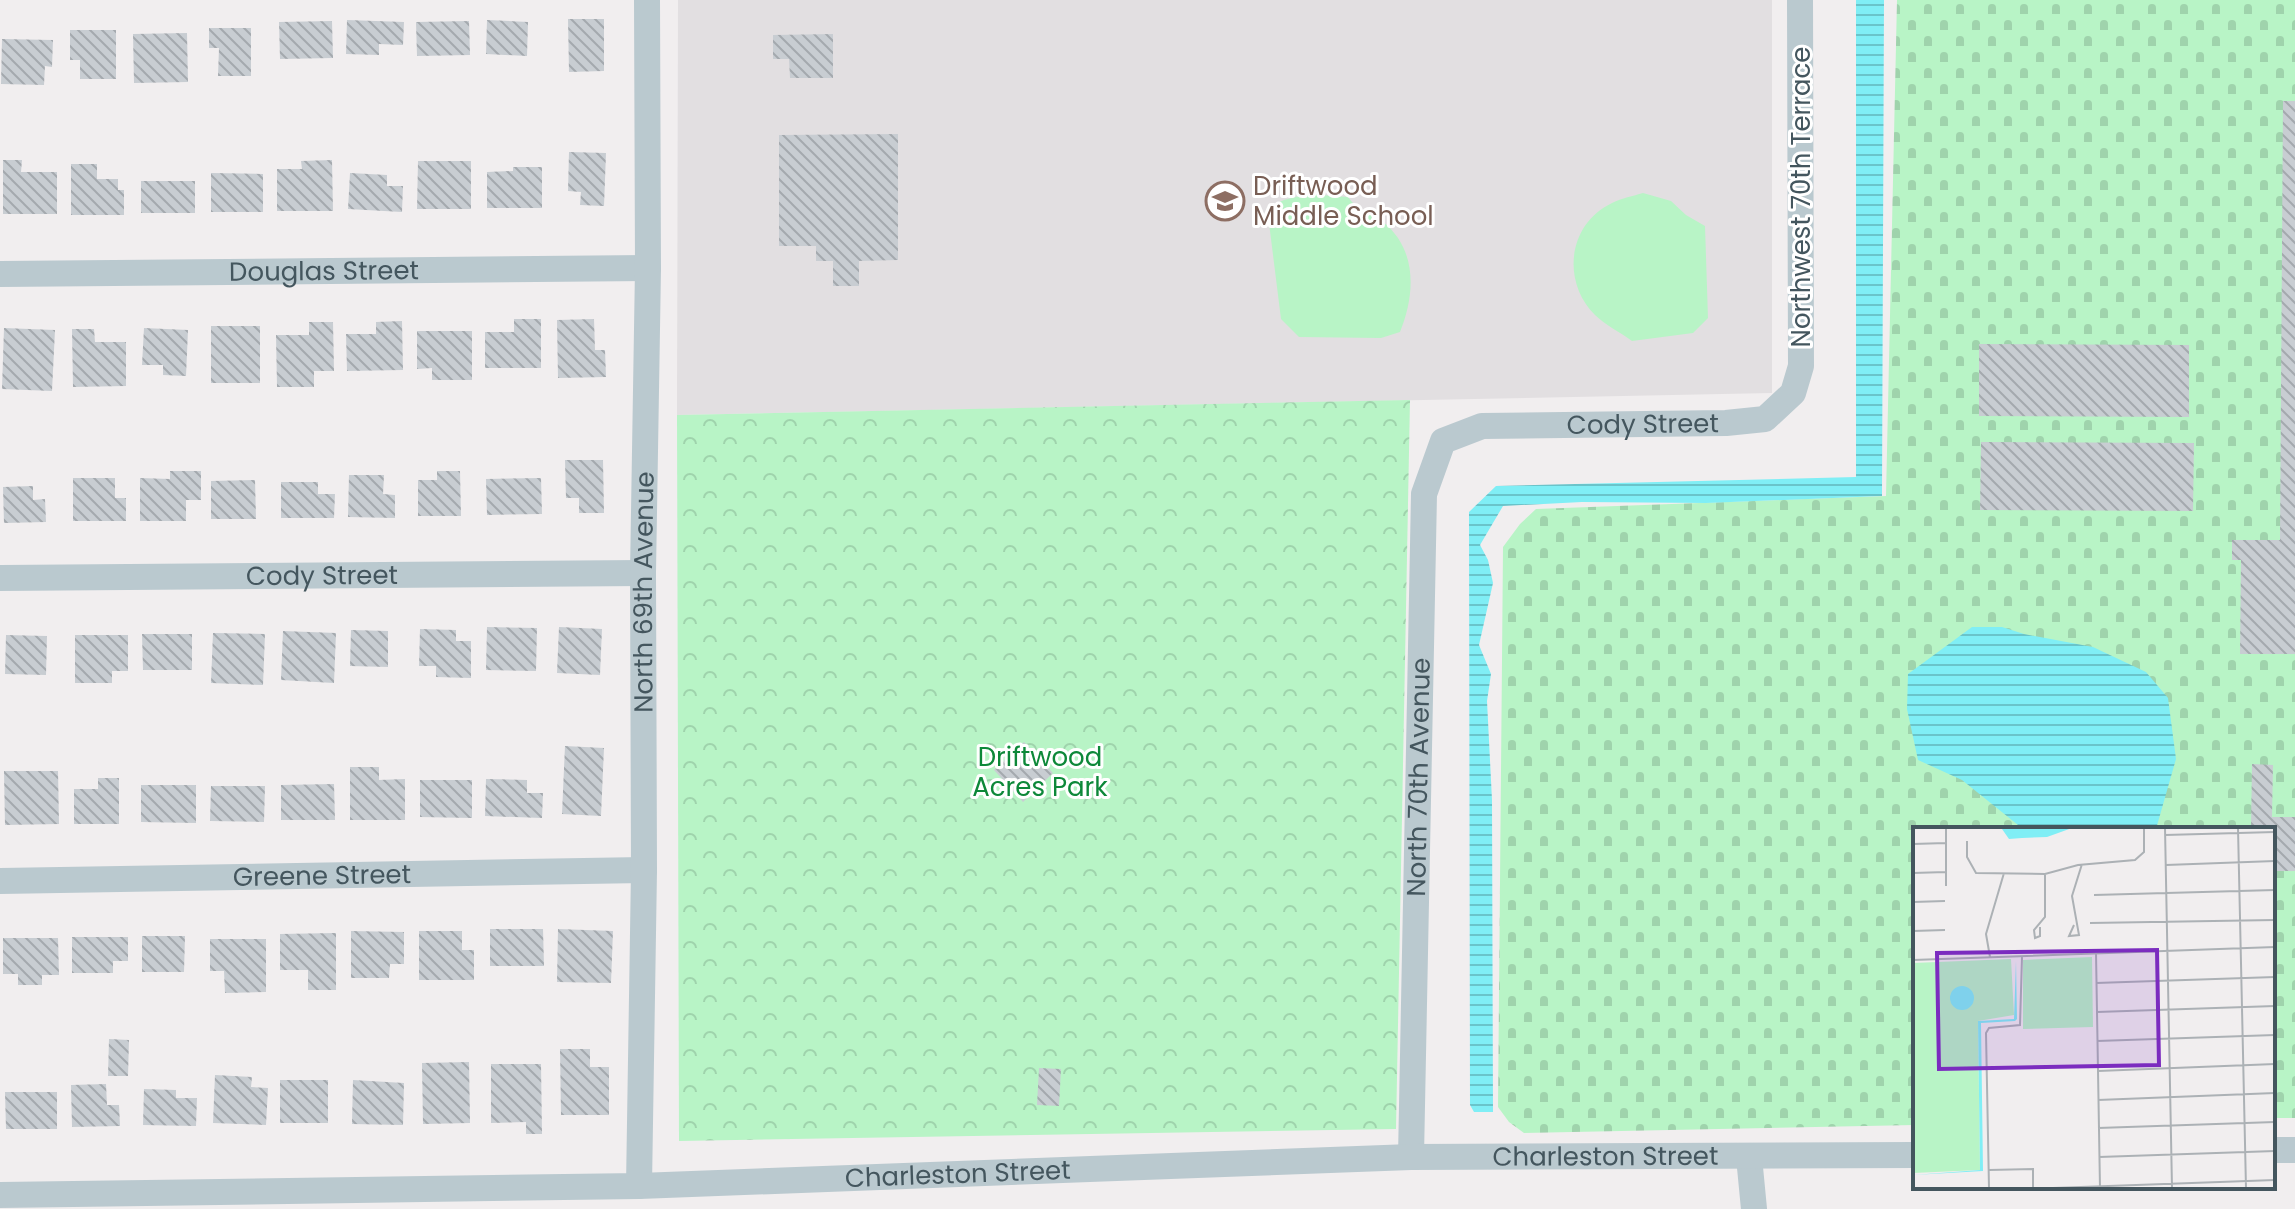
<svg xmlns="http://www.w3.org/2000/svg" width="2295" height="1209" font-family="Poppins,sans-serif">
  <defs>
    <pattern id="cemetery-stones" width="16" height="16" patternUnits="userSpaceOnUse" patternTransform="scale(2)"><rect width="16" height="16" fill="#b8f4c6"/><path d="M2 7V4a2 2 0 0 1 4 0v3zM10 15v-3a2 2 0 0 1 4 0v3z" fill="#9fd3ac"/></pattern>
    <pattern id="park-crowns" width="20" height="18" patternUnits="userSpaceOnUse" patternTransform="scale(2)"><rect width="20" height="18" fill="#b8f4c6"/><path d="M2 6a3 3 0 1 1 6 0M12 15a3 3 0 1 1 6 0" fill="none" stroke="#9fd3ac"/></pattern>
    <pattern id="water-rules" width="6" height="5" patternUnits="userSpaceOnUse" patternTransform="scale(2)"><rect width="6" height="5" fill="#80eef5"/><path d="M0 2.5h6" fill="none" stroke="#6ac4ca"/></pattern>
    <pattern id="building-back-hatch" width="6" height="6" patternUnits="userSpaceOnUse" patternTransform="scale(2)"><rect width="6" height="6" fill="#c8cdd2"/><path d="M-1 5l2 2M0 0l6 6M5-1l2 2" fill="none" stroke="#a4a9ae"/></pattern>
  </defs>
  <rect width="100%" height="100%" fill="#f1eeef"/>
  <path fill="#e2dfe1" d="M678 0H1772V393L677 415Z"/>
  <path fill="#b8f4c6" d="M1643 193 1671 201 1686 215 1705 226 1708 318 1693 333 1632 341C1620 332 1605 325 1595 315 1561 281 1568 224 1612 203 1622 198 1633 196 1643 193Z
    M1307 194 1348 197C1358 211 1369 212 1383 222 1418 250 1415 295 1400 332L1381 338 1299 337 1281 319 1267 207 1284 200Z"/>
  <path fill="url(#cemetery-stones)" d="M1897 0H2295V1118H2273V829H1915V1125L1524 1133 1509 1122 1498 1107 1503 547 1520 524 1536 509 1886 496Z"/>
  <path fill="url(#park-crowns)" d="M1410 400 1396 1129 679 1141 677 415Z"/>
  <path fill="url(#water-rules)" d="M1856 0H1884L1882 496 1706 503 1582 502 1503 506 1480 545 1488 560 1493 583 1479 645 1491 674 1487 701 1492 800 1493 1112H1474L1470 1105 1469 512 1496 486 1856 477Z
    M1972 627H2002L2024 634 2093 647 2146 672 2168 698 2176 759 2156 829H2023L1962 780 1918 760 1907 709 1908 674Z"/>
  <path fill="url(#building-back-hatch)" d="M568 19H604V71L569 72Z
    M347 20 404 22 403 45 379 44V55L346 54Z
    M487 20 528 22 527 56 486 54Z
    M332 21 333 58 280 59 279 22Z
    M469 21 470 55 417 56 416 22Z
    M209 28H251V76H218L219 48H209Z
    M70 30H116V79H80V60H70Z
    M187 33 188 82 134 83 133 34Z
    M833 34V78H790L789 59H773V35Z
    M2 39 53 40 52 67 45 66 44 85 1 84Z
    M2283 101H2295V654H2240L2241 560H2232V540H2280Z
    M898 134V260L859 261V286H833V261H816V246H779V135Z
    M569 152 606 153 604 206 580 205 581 192 568 191Z
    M3 160H22L21 172H57V214H3Z
    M332 160 333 211H277V169H302L301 161Z
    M418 161H471V209H417Z
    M71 164H97V179H118V190H124V215H71Z
    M513 167H542V208H487V172L513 171Z
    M211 173 263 174V212H211Z
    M350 173 387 175V186H403L402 212 348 209Z
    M141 181H195V213H141Z
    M514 319H541V368H485V332H514Z
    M594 319 595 350H605L606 377 558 378 557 320Z
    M402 321 403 370 347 371 346 334H376V322Z
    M309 322H333L334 371H314V387H277L276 335H309Z
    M211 326H260V383H211Z
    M4 328 55 330 52 391 2 389Z
    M144 328 188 330 186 376 163 375V365H142Z
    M72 329H94L95 342H126V386L73 387Z
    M417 331H472V380H432V368L417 369Z
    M1979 344 2189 345V417L1979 416Z
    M1981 442 2194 443 2193 511 1980 510Z
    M565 460H603L604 513H579V498H566Z
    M170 471H201V500H186V521H140V478L170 479Z
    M437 471H460L461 516H418V480H437Z
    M349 475H384L383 494 395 495V518L348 517Z
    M73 478H115V498H126V521H73Z
    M541 478 542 514 487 515 486 479Z
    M255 480 256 519H211V481Z
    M281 482H318V494H335L334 518H281Z
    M33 486V500L45 499 46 522 4 523 3 487Z
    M487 627 537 628 536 671 486 670Z
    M559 627 602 629 600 675 557 673Z
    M420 629 456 630V641H471V678L436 677V666H419Z
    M351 630 388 631V667L350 666Z
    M283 631 336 633 334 683 281 680Z
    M213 633 265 634 263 685 211 683Z
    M142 634H192V670H143Z
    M6 635 47 636 46 675 5 674Z
    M75 635H128V671H112V683H75Z
    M1024 742 1053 773 1023 802 994 770Z
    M565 746 604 748 601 816 562 814Z
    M2252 764 2273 765 2272 817H2295V871H2273V829H2251Z
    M350 767H379V780L405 779V820H350Z
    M4 771H58L59 824 5 825Z
    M98 778H119V824H74V789H98Z
    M486 779 527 780V793H543L542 818 485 816Z
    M420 780H472V818L420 817Z
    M334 784 335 820H281V785Z
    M141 785H196V823L141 822Z
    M211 786H265L264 822 210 821Z
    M490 929H543L544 966H490Z
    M558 929 613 931 611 983 557 982Z
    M351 931 404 932V964H390L389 978H351Z
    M419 931H462V950H474V980H419Z
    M336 933V990H308V970H280V934Z
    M142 936H185L184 972H142Z
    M72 937H128V961H113V973H72Z
    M3 938H58L59 975H42V985H18V974H3Z
    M210 939H266V992L225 993 224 971H210Z
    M109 1039 129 1040 128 1076H108Z
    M560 1049H590V1067H609V1115H561Z
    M469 1062 470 1123 423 1124 422 1063Z
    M491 1064H541L542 1134H526V1122L491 1123Z
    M1039 1068 1061 1069 1059 1106 1037 1105Z
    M215 1075 252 1077 251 1087 268 1088 266 1125 213 1123Z
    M280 1080H328V1123H280Z
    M353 1080 404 1083 403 1125 352 1124Z
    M106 1084 107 1105H119L120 1126 72 1127 71 1085Z
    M144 1089 176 1090V1098H197L196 1126 143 1125Z
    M5 1092H57V1129H6Z"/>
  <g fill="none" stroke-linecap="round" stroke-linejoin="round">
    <g stroke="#bac9cf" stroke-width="26">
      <path id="s1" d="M0 274 648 268"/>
      <path id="s2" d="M0 578 643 573"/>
      <path id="s3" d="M0 881 644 870"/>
      <path d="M2273 1150H2295"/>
      <path id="s4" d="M1411 1157 1424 494 1443 441 1482 426 1726 423 1765 419 1793 393 1801 366 1800 0"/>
      <path d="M1749 1157 1754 1209"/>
      <path id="s5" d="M639 1186 644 870 643 573 648 268 647 0"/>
      <path id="s6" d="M0 1195 639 1186 1411 1157 1915 1155"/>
    </g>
  </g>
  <defs>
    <g id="school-ring" transform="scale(2)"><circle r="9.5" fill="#fff" stroke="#8d6e63" stroke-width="1.5"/><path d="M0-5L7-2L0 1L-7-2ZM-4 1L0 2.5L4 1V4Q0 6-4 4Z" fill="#8d6e63"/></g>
  </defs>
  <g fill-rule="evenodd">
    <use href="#school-ring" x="1225" y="201"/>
  </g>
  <g text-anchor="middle" stroke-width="6" stroke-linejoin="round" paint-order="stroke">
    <g font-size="26" fill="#785e54" stroke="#fff" text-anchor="start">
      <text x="1253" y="195">Driftwood<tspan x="1253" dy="30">Middle School</tspan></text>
    </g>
    <g font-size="26" fill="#44565e" stroke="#fff">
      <text transform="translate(1801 197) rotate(-90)" y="9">Northwest 70th Terrace</text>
      <text dy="9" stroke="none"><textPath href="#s1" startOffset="324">Douglas Street</textPath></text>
      <text dy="9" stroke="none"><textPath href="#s4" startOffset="922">Cody Street</textPath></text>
      <text dy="9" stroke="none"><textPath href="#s2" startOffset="322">Cody Street</textPath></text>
      <text dy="9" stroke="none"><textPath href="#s5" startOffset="594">North 69th Avenue</textPath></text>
      <text dy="9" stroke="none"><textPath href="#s4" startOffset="380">North 70th Avenue</textPath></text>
      <text dy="9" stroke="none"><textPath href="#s3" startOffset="322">Greene Street</textPath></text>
      <text dy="9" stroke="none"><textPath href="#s6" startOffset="1606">Charleston Street</textPath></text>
      <text dy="9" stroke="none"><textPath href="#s6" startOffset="958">Charleston Street</textPath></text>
    </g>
    <g font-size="26" fill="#0d8839" stroke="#fff">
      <text x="1040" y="766">Driftwood<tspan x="1040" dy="30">Acres Park</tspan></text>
    </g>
  </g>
  <g transform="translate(1913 827)">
    <rect width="362" height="362" fill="#f1eeef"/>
    <path d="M98 132 101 188 65 194 67 343 0 346V136Z" fill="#b8f4c6"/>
    <path d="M179 130 180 200 110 202V133Z" fill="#b8f4c6"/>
    <path d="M159 1 134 10 109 11 96 12 89 2ZM103 134 104 192 102 194 68 196 70 344 0 348 67 343 65 194 101 192ZM37 171a12 12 0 1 1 24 0a12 12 0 1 1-24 0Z" fill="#80eef5"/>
    <path fill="none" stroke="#acb1b5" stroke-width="2" d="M33 1V59M252 1 259 361M325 1 333 361M252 8 362 5M54 14V30L63 46 132 47 165 38 222 33 231 25V1M0 17 33 16M253 38 362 34M0 46 33 45M181 68 362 63M0 75 32 74M177 96 362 93M161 98 156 109 166 108 159 69 169 37M127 100V109L122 111 121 103 132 90V47M0 104 32 103M183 126 187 361M77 130 73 107 91 46M0 133 362 120M183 156 362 150M184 185 362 179M184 214 362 208M185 244 362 237M185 273 362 266M185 301 362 295M186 330 362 324M76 343 120 342V361M76 361 73 206 76 201 107 198 109 130M140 361 362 353"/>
    <path fill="#7b2cbf" fill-opacity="0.15" stroke="#7b2cbf" stroke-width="4" d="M244 123 246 238 26 242 24 126Z"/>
    <rect width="362" height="362" fill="none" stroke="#44565e" stroke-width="4"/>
  </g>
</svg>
